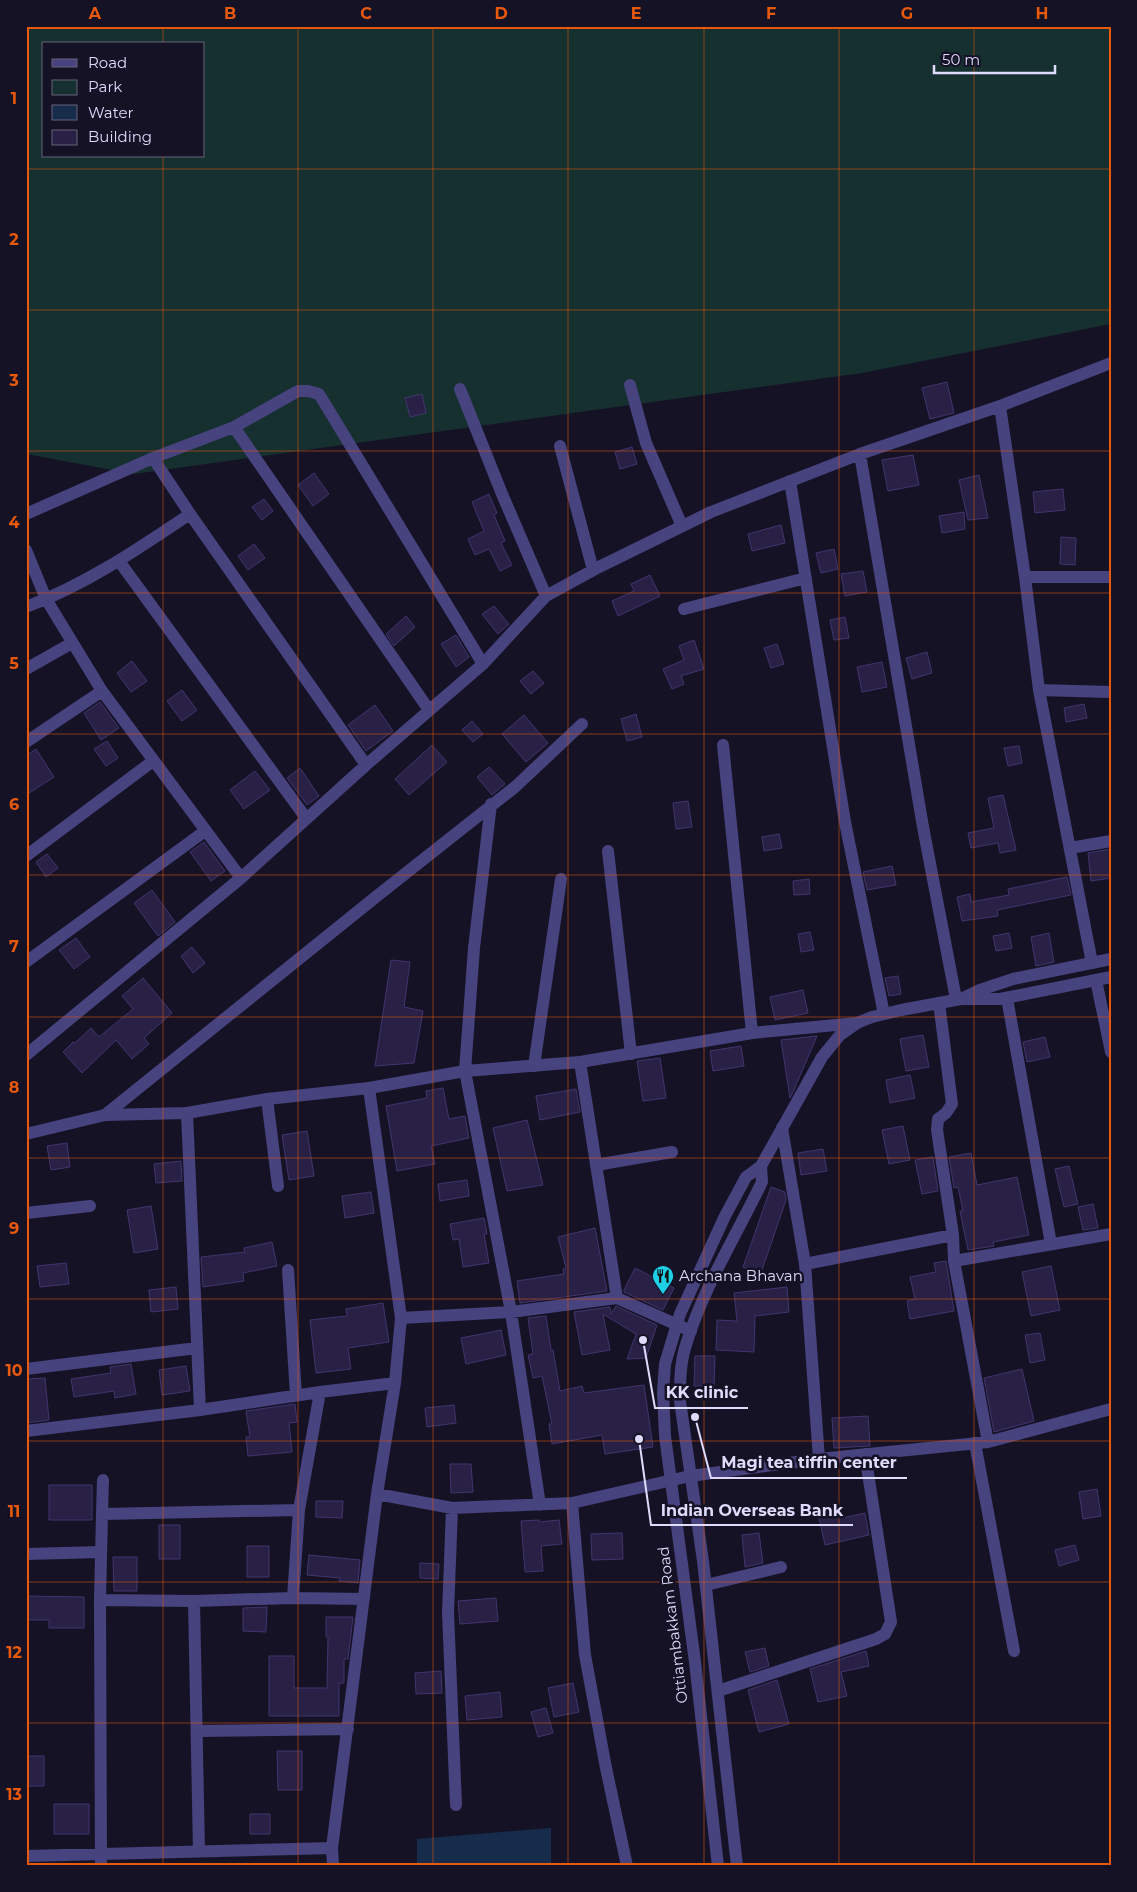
<svg xmlns="http://www.w3.org/2000/svg" width="1137" height="1892" font-family="Montserrat,sans-serif">
  <rect width="100%" height="100%" fill="#161226"/>
  <path fill="#162f2f" fill-rule="evenodd" d="M26 26H1111V324L862 373 134 474 26 454ZM44 44H204V156H44Z"/>
  <path fill="#172b4b" d="M551 1828V1866H417V1839Z"/>
  <path fill="#282145" stroke="#41356e" d="M947 382 954 413 930 419 922 388Z
    M422 394 426 413 410 417 405 398Z
    M632 447 637 464 620 469 615 452Z
    M913 455 919 485 888 491 882 460Z
    M314 473 329 494 313 506 298 485Z
    M979 475 988 518 968 520 959 480Z
    M1063 489 1065 510 1035 513 1033 492Z
    M489 494 497 513 494 515 505 541 501 543 512 565 500 571 489 549 475 555 468 539 484 531 472 502Z
    M264 499 273 511 262 520 252 507Z
    M964 512 965 529 942 533 939 516Z
    M781 525 785 543 752 551 748 534Z
    M1061 537 1076 538 1075 565 1060 564Z
    M254 544 265 558 248 570 238 556Z
    M834 549 838 569 821 573 816 553Z
    M863 571 867 592 845 596 841 574Z
    M650 575 660 596 618 616 612 601 634 591 631 584Z
    M494 606 509 624 498 634 482 614Z
    M406 616 415 627 394 646 386 634Z
    M845 617 849 638 834 640 830 620Z
    M456 635 469 657 456 667 441 644Z
    M694 640 704 669 681 676 684 684 672 689 663 669 684 660 679 646Z
    M777 644 784 664 771 668 764 648Z
    M927 652 932 673 912 679 906 658Z
    M132 661 147 681 131 692 117 673Z
    M882 662 887 687 862 692 857 667Z
    M533 671 544 683 531 694 520 681Z
    M182 690 197 710 182 721 167 701Z
    M100 702 119 728 101 740 84 713Z
    M1084 704 1087 718 1066 722 1064 708Z
    M375 705 393 731 366 751 348 725Z
    M636 714 642 737 627 741 621 719Z
    M524 715 548 743 526 762 502 734Z
    M472 721 483 734 473 742 462 730Z
    M107 741 118 758 106 766 94 749Z
    M432 745 447 762 409 795 395 779Z
    M1019 746 1022 763 1008 766 1004 748Z
    M36 749 54 777 26 795V756Z
    M489 767 505 784 492 795 477 777Z
    M300 768 319 796 307 805 287 778Z
    M255 771 270 790 244 809 230 790Z
    M1003 795 1016 850 1000 853 998 843 971 848 968 833 994 828 988 798Z
    M688 801 692 827 676 829 673 803Z
    M779 834 782 848 764 851 762 837Z
    M204 842 225 871 211 881 190 852Z
    M1111 849V878L1091 881 1088 853Z
    M47 854 58 868 46 877 36 862Z
    M892 866 896 885 867 890 863 872Z
    M1067 877 1071 895 997 910 998 916 962 921 957 897 970 894 971 902 1009 895 1008 889Z
    M809 879 810 894 794 895 793 881Z
    M152 890 175 922 158 936 134 903Z
    M810 932 814 950 801 952 798 934Z
    M1009 933 1012 948 996 951 993 936Z
    M1049 933 1054 962 1036 966 1031 937Z
    M76 938 90 957 74 969 59 950Z
    M192 947 205 963 193 973 181 956Z
    M391 960 410 962 404 1007 423 1011 414 1063 375 1066Z
    M898 976 901 994 889 996 885 978Z
    M143 978 172 1013 144 1038 149 1044 132 1059 116 1040 82 1073 63 1052 73 1042 75 1043 91 1028 99 1037 133 1009 122 996Z
    M803 990 808 1013 775 1020 770 997Z
    M923 1035 929 1067 906 1071 900 1039Z
    M817 1036 793 1092 790 1098 781 1040Z
    M1045 1037 1050 1057 1027 1062 1023 1042Z
    M741 1046 744 1066 713 1071 710 1051Z
    M660 1058 666 1098 643 1101 637 1061Z
    M910 1075 915 1098 890 1103 886 1080Z
    M443 1088 449 1119 465 1116 469 1138 431 1146 435 1164 397 1171 386 1106 427 1098 426 1091Z
    M576 1089 580 1112 540 1120 536 1096Z
    M527 1120 543 1185 507 1191 493 1128Z
    M903 1126 910 1160 889 1164 882 1130Z
    M307 1131 314 1176 289 1180 282 1135Z
    M67 1143 70 1167 51 1170 47 1146Z
    M823 1149 827 1171 801 1175 798 1153Z
    M971 1153 977 1185 1017 1177 1029 1235 993 1242 994 1246 968 1250 960 1211H963L958 1187 954 1188 949 1157Z
    M933 1157 938 1191 922 1194 915 1160Z
    M181 1161 182 1181 156 1183 154 1164Z
    M1069 1166 1078 1204 1064 1207 1055 1169Z
    M467 1180 469 1196 440 1201 438 1184Z
    M771 1187 785 1192 786 1200 761 1273 743 1267Z
    M371 1192 374 1213 345 1218 342 1196Z
    M1093 1204 1098 1228 1083 1230 1078 1207Z
    M151 1206 158 1249 134 1253 127 1210Z
    M484 1218 487 1234H484L489 1263 463 1267 459 1239 453 1240 450 1224Z
    M595 1228 607 1291 520 1303 517 1281 564 1274 563 1269 566 1268 558 1237Z
    M272 1242 277 1266 243 1273 244 1281 203 1287 201 1257 245 1252 244 1248Z
    M946 1261 954 1311 910 1319 907 1301 915 1299 910 1277 936 1272 934 1263Z
    M66 1263 69 1284 40 1287 37 1266Z
    M1051 1266 1060 1310 1031 1316 1022 1272Z
    M635 1268 674 1288 663 1310 624 1292V1290Z
    M176 1287 178 1309 151 1312 149 1290Z
    M787 1287 789 1312 755 1316 754 1352 716 1350 717 1320 737 1321 734 1293Z
    M383 1303 389 1342 348 1348 351 1369 316 1373 310 1320 347 1316 346 1309Z
    M616 1306 657 1325 646 1358 627 1359 636 1334 603 1314 610 1350 582 1355 574 1312 610 1307 611 1314Z
    M546 1316 551 1350H553L560 1391 582 1386 584 1393 644 1385 653 1447 605 1454 602 1435 552 1444 549 1424H552L542 1376 533 1378 528 1355 533 1354 528 1318Z
    M501 1330 506 1355 466 1364 461 1338Z
    M1040 1333 1045 1360 1030 1363 1025 1335Z
    M695 1356H715L714 1386H694Z
    M131 1364 136 1394 115 1398 114 1391 74 1397 71 1379 111 1373 110 1367Z
    M186 1366 190 1391 162 1395 159 1370Z
    M1022 1369 1034 1421 994 1432 984 1378Z
    M45 1378 49 1420 26 1423V1379Z
    M295 1404 297 1422 289 1423 292 1452 248 1456 246 1437H250L246 1411Z
    M454 1405 456 1423 427 1427 425 1408Z
    M868 1416 870 1446 834 1448 832 1418Z
    M450 1464H471L473 1492 451 1493Z
    M49 1485H92V1520H49Z
    M1097 1489 1101 1516 1083 1519 1079 1492Z
    M316 1501H343L342 1518 316 1517Z
    M842 1513 843 1518 865 1513 869 1535 825 1545 819 1518Z
    M539 1520V1522L559 1520 562 1544 541 1546 543 1571 525 1572 521 1521Z
    M159 1525H180V1559H159Z
    M622 1533 623 1559 592 1560 591 1534Z
    M759 1533 763 1563 745 1567 742 1535Z
    M1075 1545 1079 1560 1059 1566 1055 1550Z
    M247 1546H269V1577H247Z
    M309 1555 360 1560 358 1583 339 1581 340 1578 307 1575Z
    M113 1557H137V1591H114Z
    M420 1563 439 1564 438 1579 420 1578Z
    M26 1596 84 1597V1628H49V1620H26Z
    M496 1598 498 1621 460 1624 458 1601Z
    M267 1607 266 1632 243 1631V1608Z
    M326 1617H353L348 1659H344V1683H339V1716H269V1656H294V1688H327L328 1637H326Z
    M765 1648 769 1666 750 1672 745 1652Z
    M866 1651 869 1666 841 1672 847 1696 818 1702 810 1669Z
    M441 1671 442 1693 416 1694 415 1673Z
    M777 1680 789 1724 759 1732 748 1690Z
    M573 1683 579 1712 554 1717 548 1688Z
    M500 1692 502 1717 467 1720 465 1696Z
    M546 1708 553 1733 538 1737 531 1712Z
    M277 1751H302V1790H278Z
    M26 1756H44V1786H26Z
    M54 1804H89V1834H54Z
    M250 1814H270V1834H250Z"/>
  <g fill="none" stroke-linecap="round" stroke-linejoin="round">
    <path stroke="#46437f" stroke-width="12" d="M630 385 646 443 682 526
      M460 389 502 494 546 596
      M1000 406 1025 577 1039 690 1092 963
      M234 427 429 710
      M560 446 593 570
      M860 454 923 827 956 999
      M153 458 190 514 366 765
      M790 481 845 822 884 1014
      M26 514 153 458 234 427 298 391H308L319 394 483 664
      M26 550 46 599 102 691 241 878
      M119 561 306 818
      M1025 577H1111
      M26 607C85 585 138 549 190 514
      M684 609 806 578
      M26 669 72 643
      M1039 690 1111 692
      M26 742 102 691
      M723 745 752 1033
      M491 804 474 948 465 1071 511 1312 540 1505
      M1070 848 1111 841
      M608 851 631 1054
      M26 856 153 761
      M26 962 205 831
      M1096 980 1111 1052
      M1007 998 1051 1244
      M939 1003 952 1104 946 1113 938 1119 937 1130 953 1235 954 1261 988 1442
      M26 1055 241 878 366 765 483 664 546 596 599 567 711 512 860 454 1000 406 1111 363
      M580 1062 617 1298
      M534 1066 561 879
      M267 1099 278 1186
      M187 1113 200 1410 320 1392 395 1383
      M105 1115 377 896 515 787 582 724
      M782 1128 805 1264 819 1459
      M596 1165 672 1152
      M26 1213 90 1206
      M954 1261 1111 1234
      M805 1264 953 1235
      M288 1270 296 1395
      M401 1318 511 1312 617 1298 691 1331
      M26 1369 197 1348
      M26 1431 200 1410
      M975 1443 1014 1651
      M377 1494 452 1508 572 1503 690 1476 819 1459 988 1442 1111 1409
      M572 1503 585 1655 606 1768 627 1866
      M452 1508 448 1613 456 1805
      M102 1514 103 1480
      M26 1554 101 1552
      M706 1585 781 1567
      M293 1598 299 1510
      M100 1600 194 1601 293 1598 364 1599
      M194 1601 199 1851
      M718 1691 876 1639 885 1634 891 1622 865 1454
      M197 1731 348 1729
      M26 1856 332 1848
      M101 1866 100 1600 102 1514 299 1510 320 1392
      M333 1866 332 1848 377 1494 395 1383 401 1318 369 1088"/>
    <path stroke="#46437f" stroke-width="12" d="M963 999H1000L1111 977
      M26 1134 105 1115 187 1113 267 1099 369 1088 465 1071 580 1062 752 1033 857 1023
      M718 1866 695 1662 665 1436 663 1392 665 1364 680 1314 725 1216 746 1177 761 1166 822 1057 840 1035 857 1023 872 1017 901 1010 961 999 980 990 1013 979 1111 959
      M737 1866 703 1561 680 1401C680 1383 680 1365 685 1348 702 1290 736 1236 762 1182L761 1166"/>
  </g>
  <path fill="none" stroke="#e8590c" stroke-width="1" stroke-opacity="0.55" d="M163 26V44M298 26V1866M433 26V1866M568 26V1866M704 26V1866M839 26V1866M974 26V1866M163 156V1866M26 169H1111M26 310H1111M26 451H1111M26 593H1111M26 734H1111M26 875H1111M26 1017H1111M26 1158H1111M26 1299H1111M26 1441H1111M26 1582H1111M26 1723H1111"/>
  <defs>
    <g id="restaurant-pin" transform="scale(1.125)"><path d="M0 17L-7.5 6A9.5 9.5 0 1 1 7.5 6Z" fill="#1dd0e5" stroke="#161226"/><path d="M-5-6h1v4h1v-4h1v4h1v-4h1v5L-1.5 .5V6h-2V.5L-5-1ZM5-6V6H3V1.5H1.5Q1.5-4 5-6Z" fill="#111"/></g>
  </defs>
  <g fill-rule="evenodd">
    <use href="#restaurant-pin" x="663" y="1276"/>
  </g>
  <g text-anchor="middle" stroke-width="5" stroke-linejoin="round" paint-order="stroke">
    <g font-size="15" fill="#dfdbfb" stroke="#161226" text-anchor="start">
      <text x="679" y="1281">Archana Bhavan</text>
    </g>
    <g font-size="15" fill="#dfdbfb" stroke="#161226">
      <text transform="translate(673 1625) rotate(-97)" y="5">Ottiambakkam Road</text>
    </g>
  </g>
  <path fill="none" stroke="#dfdbfb" stroke-width="2" d="M643 1340L655 1408H748M695 1417L711 1478H907M639 1439L651 1525H853"/>
  <g fill="#dfdbfb" stroke="#161226" stroke-width="2">
    <circle cx="643" cy="1340" r="5"/>
    <circle cx="695" cy="1417" r="5"/>
    <circle cx="639" cy="1439" r="5"/>
  </g>
  <g font-size="16" text-anchor="middle" font-weight="bold" fill="#dfdbfb" stroke="#161226" stroke-width="5" stroke-linejoin="round" paint-order="stroke">
    <text x="702" y="1398">KK clinic</text>
    <text x="809" y="1468">Magi tea tiffin center</text>
    <text x="752" y="1516">Indian Overseas Bank</text>
  </g>
  <rect width="1137" height="1892" fill="none" stroke="#161226" stroke-width="55"/>
  <rect x="42" y="42" width="162" height="115" fill="#161226" stroke="#66627b"/>
  <rect x="52" y="59" width="25" height="8" fill="#46437f" stroke="#66627b"/>
  <text x="88" y="68" font-size="15" fill="#dfdbfb">Road</text>
  <rect x="52" y="80" width="25" height="15" fill="#162f2f" stroke="#66627b"/>
  <text x="88" y="92" font-size="15" fill="#dfdbfb">Park</text>
  <rect x="52" y="105" width="25" height="15" fill="#172b4b" stroke="#66627b"/>
  <text x="88" y="118" font-size="15" fill="#dfdbfb">Water</text>
  <rect x="52" y="130" width="25" height="15" fill="#282145" stroke="#66627b"/>
  <text x="88" y="142" font-size="15" fill="#dfdbfb">Building</text>
  <path d="M934 65v8h121v-8" fill="none" stroke="#dfdbfb" stroke-width="2.5"/>
  <text x="942" y="65" font-size="15" fill="#dfdbfb" stroke="#161226" stroke-width="4" paint-order="stroke">50 m</text>
  <rect x="28" y="28" width="1082" height="1836" fill="none" stroke="#e8590c" stroke-width="2"/>
  <g font-size="16" text-anchor="middle" font-weight="bold" fill="#e8590c">
    <text x="95" y="19">A</text>
    <text x="230" y="19">B</text>
    <text x="366" y="19">C</text>
    <text x="501" y="19">D</text>
    <text x="636" y="19">E</text>
    <text x="771" y="19">F</text>
    <text x="907" y="19">G</text>
    <text x="1042" y="19">H</text>
    <text x="14" y="104">1</text>
    <text x="14" y="245">2</text>
    <text x="14" y="386">3</text>
    <text x="14" y="528">4</text>
    <text x="14" y="669">5</text>
    <text x="14" y="810">6</text>
    <text x="14" y="952">7</text>
    <text x="14" y="1093">8</text>
    <text x="14" y="1234">9</text>
    <text x="14" y="1376">10</text>
    <text x="14" y="1517">11</text>
    <text x="14" y="1658">12</text>
    <text x="14" y="1800">13</text>
  </g>
</svg>
